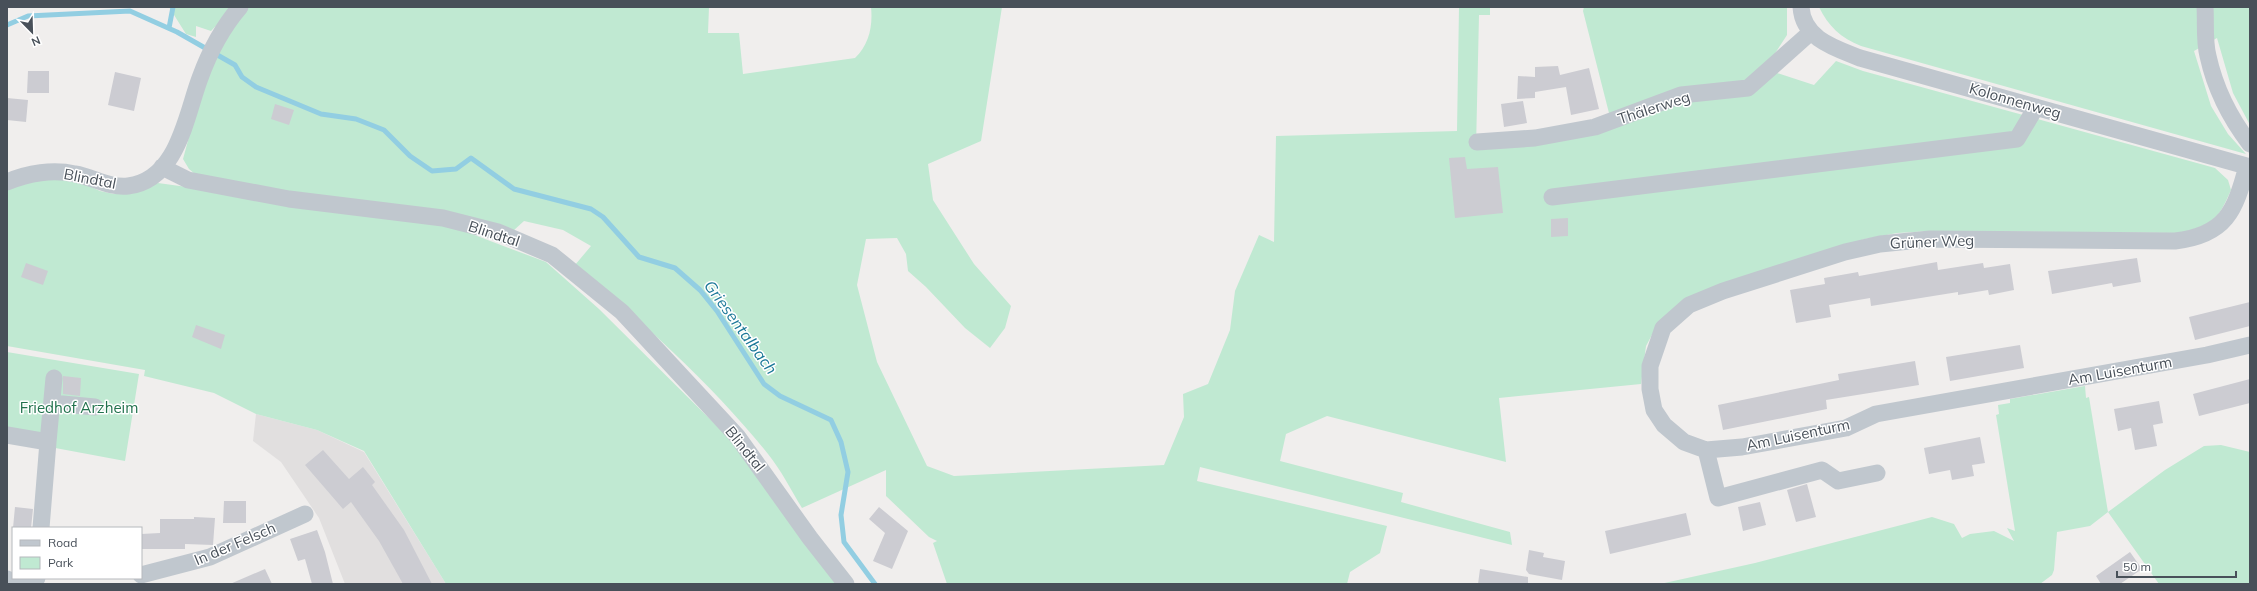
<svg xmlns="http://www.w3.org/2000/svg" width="2257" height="591" font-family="Mulish,sans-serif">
  <rect width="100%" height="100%" fill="#f0eeed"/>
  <path fill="#e1dfdf" d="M256 414 317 430 364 452 446 584H345L319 518 281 462 253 441Z"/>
  <path fill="#c0e9d2" d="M169 7H234L211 31 196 26V37L186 34Z
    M247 7H709L708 33H739L743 74 855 58C869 45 873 26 871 7H1002L981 141 928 164 933 200 974 264 1011 306 1005 328 990 348 965 328 926 287 908 271 906 254 897 238 866 239 857 285 877 362 927 466 954 476 1164 465 1184 417 1183 394 1208 384 1230 330 1235 291 1259 235 1274 242 1276 136 1457 131 1459 7H1490V15H1479L1476 148 1684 99 1777 73 1814 85 1836 61 1863 71 2215 168 2228 180 2231 190C2218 220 2214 223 2182 233L1930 231 1897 233 1865 239 1726 282 1654 331 1646 346 1641 384 1499 398 1506 462 1327 416 1286 434 1280 461 1403 493 1401 502 1510 532 1512 545 1200 467 1197 481 1387 526 1380 553 1350 572 1347 584H947L933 543 937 541 929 537 886 496V470L802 508C791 490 781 470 768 454 713 385 642 322 575 265L591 246 563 230 524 221 513 231 275 193 196 175 189 169 183 159 209 63Z
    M1584 7H1787V35L1768 64 1747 82 1610 117 1583 11Z
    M1819 7H2250V125L2233 93 2217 38 2194 51 2211 106 2228 134 2246 154 1861 46C1841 38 1828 26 1819 7Z
    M30 178 76 180 100 191 114 194 131 191 158 183 420 219 464 231 546 262 599 309 728 437 840 584H446L364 451 317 430 256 414 214 393 144 376 145 370 7 346V187Z
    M7 352 139 374 125 461 7 439Z
    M2085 386 2086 398 2089 397 2108 512 2165 470 2204 446 2221 445 2250 452V584H2159L2108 512 2090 526 2057 532 2054 570 2052 575 2040 584H1660L1755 563 1932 517 1954 524 1962 538 1970 534 1994 531 2014 541 2007 528 2015 531 1996 415 1999 414 1998 405 2010 403V399Z"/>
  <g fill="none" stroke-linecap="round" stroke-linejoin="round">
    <path stroke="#92cee2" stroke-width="5" d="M7 25 28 16 130 11 177 32 235 65 242 77 256 87 321 114 356 119 384 130 410 156 432 171 456 169 471 158 514 189 591 209 603 217 639 257 675 268 700 290 717 311 764 384 780 396 831 420 841 442 848 472 841 515 844 542 875 584
      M169 28 173 7"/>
  </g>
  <path fill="#ccccd2" d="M1558 66 1560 75 1589 68 1599 109 1571 115 1566 87 1535 92V98L1517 99 1518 76 1535 77V67Z
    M28 71H49V93H27Z
    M115 72 141 78 134 111 108 105Z
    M7 98 28 100 26 122 7 120Z
    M1523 101 1527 123 1504 127 1501 104Z
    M275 104 294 110 289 125 271 119Z
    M1465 157 1467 169 1498 167 1503 213 1455 218 1449 158Z
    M1568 218V236L1551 237V219Z
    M2137 258 2141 282 2113 287 2112 283 2052 294 2048 271Z
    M1937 262 1938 270 1983 263 1984 268 2010 264 2014 290 1989 295 1988 290 1958 295V292L1871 306 1870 298 1829 305 1831 317 1796 323 1790 290 1825 284 1824 278 1858 272 1859 276Z
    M26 263 48 271 43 285 21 277Z
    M2250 302V326L2195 340 2189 317Z
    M196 325 225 335 221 349 192 337Z
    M2020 345 2024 368 1950 381 1946 357Z
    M1915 361 1919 385 1826 400 1827 409 1723 430 1718 405 1839 380 1838 374Z
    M63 376 81 378 80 396 63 394Z
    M2250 379V403L2199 416 2193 394Z
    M2159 401 2163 423 2153 425 2157 446 2135 450 2131 428 2118 431 2114 409Z
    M1980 437 1985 463 1972 465 1974 476 1952 480 1950 470 1929 474 1924 448Z
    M323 450 349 479 363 467 375 482 372 485 404 530 432 584H403L379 541 351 502 343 509 305 465Z
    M1807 484 1816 517 1796 522 1787 490Z
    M224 501H246V523H223Z
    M1760 502 1766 525 1743 531 1738 507Z
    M15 507 33 509 31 528H13Z
    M879 507 908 531 892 569 873 561 885 533 869 519Z
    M1686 513 1691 535 1610 554 1605 531Z
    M194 517 215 518 213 545 185 544V549H141V534L160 533V519H194Z
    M317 530 325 552 333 584H312L305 559 298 561 290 539Z
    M1529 550 1544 553 1543 557 1565 561 1562 580 1529 574 1526 570Z
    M2130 552 2142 569 2120 584H2101L2096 576Z
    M265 569 272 584H230Z
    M1480 569 1528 577V584H1478Z"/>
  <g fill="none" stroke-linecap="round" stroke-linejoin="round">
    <path stroke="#c0c7ce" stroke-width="17" d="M1801 7C1803 39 1835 48 1860 58L2250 167
      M2205 7C2206 22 2204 41 2208 56 2215 88 2230 118 2250 144
      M1477 142 1535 138 1595 127 1681 95 1748 88 1811 32
      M2247 166C2235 211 2226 235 2175 241L1930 239 1880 244 1845 252 1723 291 1689 305 1663 328 1650 366V389L1654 410 1664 425 1684 442 1706 450 1742 447 1846 428 1876 414 2207 355 2250 345
      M162 167 188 180 289 199 443 218 498 232 552 255 622 312 737 436 810 538 846 584
      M7 182C28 173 53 169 75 174 93 177 109 188 128 186 178 180 186 115 200 78 209 53 222 28 240 7
      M1552 197 2017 139 2036 107
      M52 403 95 407
      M7 435 48 442 41 528
      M48 442 54 378
      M1706 450 1718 498 1822 470 1838 481 1877 473
      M141 575 210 557 305 514
      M7 579 16 584
      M30 584 37 578"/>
  </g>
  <g text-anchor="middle" stroke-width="3" stroke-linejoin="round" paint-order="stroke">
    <g font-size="15" fill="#485059" stroke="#fff">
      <text transform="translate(2015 101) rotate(16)" y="5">Kolonnenweg</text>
      <text transform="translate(1654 108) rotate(-18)" y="5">Thälerweg</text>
      <text transform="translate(90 179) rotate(11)" y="5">Blindtal</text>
      <text transform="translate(494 234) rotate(18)" y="5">Blindtal</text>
      <text transform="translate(1932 242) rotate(-2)" y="5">Grüner Weg</text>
      <text transform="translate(2120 371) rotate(-10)" y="5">Am Luisenturm</text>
      <text transform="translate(1798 435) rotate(-12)" y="5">Am Luisenturm</text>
      <text transform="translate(745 449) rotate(51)" y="5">Blindtal</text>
      <text transform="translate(235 544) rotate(-23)" y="5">In der Felsch</text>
    </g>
    <g font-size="15" fill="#21724d" stroke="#fff">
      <text x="79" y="413">Friedhof Arzheim</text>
    </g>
    <g font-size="16" font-style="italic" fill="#1b7898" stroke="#fff">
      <text transform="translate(741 327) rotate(54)" y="6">Griesentalbach</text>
    </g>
  </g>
  <rect width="2257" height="591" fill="none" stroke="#485059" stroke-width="16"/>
  <rect x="12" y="527" width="130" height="52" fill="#ffffff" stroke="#b6b9bd"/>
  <rect x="20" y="540" width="20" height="6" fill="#c0c7ce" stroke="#b6b9bd"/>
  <text x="48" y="547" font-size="12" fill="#485059">Road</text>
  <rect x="20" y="557" width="20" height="12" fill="#c0e9d2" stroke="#b6b9bd"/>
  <text x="48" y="567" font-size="12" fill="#485059">Park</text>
  <g transform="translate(32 32) rotate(157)" stroke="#ffffff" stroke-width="3" paint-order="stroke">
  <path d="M0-3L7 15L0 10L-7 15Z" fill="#485059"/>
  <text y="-6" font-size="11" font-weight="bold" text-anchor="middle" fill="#485059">N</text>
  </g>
  <path d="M2117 571v6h119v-6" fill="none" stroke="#485059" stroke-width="2"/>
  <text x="2123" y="571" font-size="12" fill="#485059" stroke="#ffffff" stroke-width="3" paint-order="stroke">50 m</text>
</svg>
